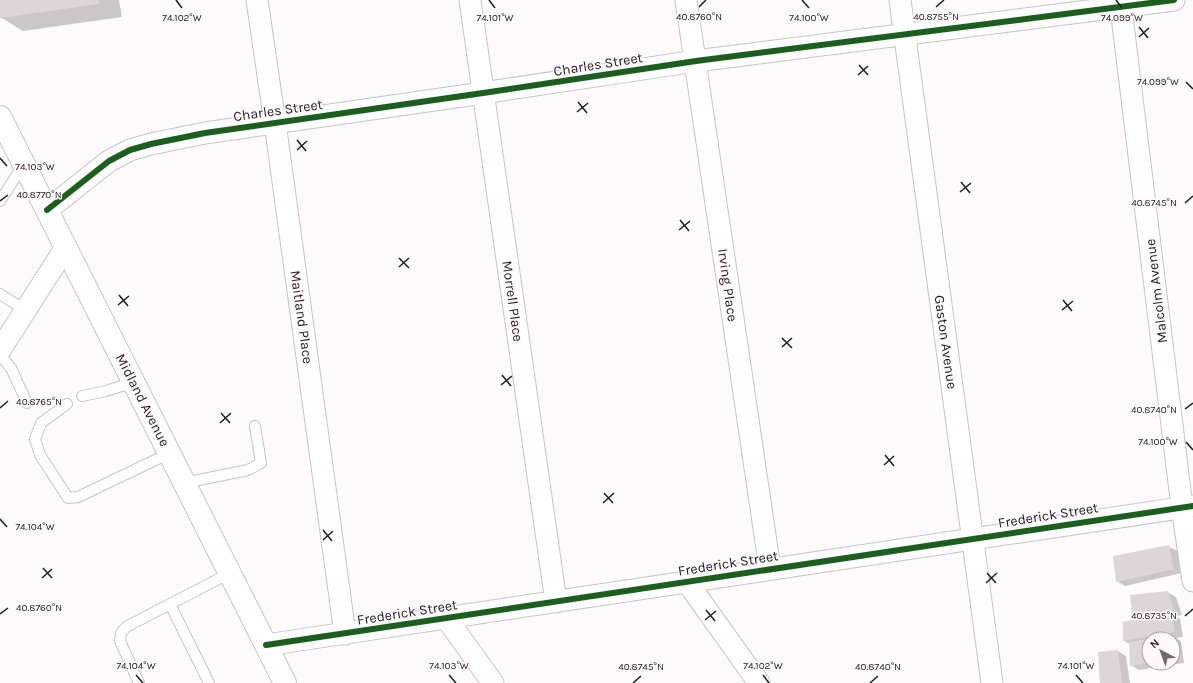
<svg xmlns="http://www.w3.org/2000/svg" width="1193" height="683" font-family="Karla,sans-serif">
  <rect width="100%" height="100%" fill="#fef9fb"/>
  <path fill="#0003" fill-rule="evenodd" d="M0 0H119L122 17 23 31 0 17Z
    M1169 547 1178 551 1182 573 1125 586 1117 581Z
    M1167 592 1176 597 1182 615 1174 616 1180 619 1183 637 1176 638 1181 641 1184 663 1139 670 1131 665 1130 644 1124 641 1141 620 1133 615ZM1149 639H1173V663H1149Z
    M1118 651 1126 656 1130 683H1101Z"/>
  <path fill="#dcd6d8" d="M0 0H98L99 4 0 18Z
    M1169 545 1174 569 1116 582 1113 556Z
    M1168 591 1174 610 1132 615 1130 595Z
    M1172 613 1175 632 1123 641V622Z
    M1173 635V639H1152V638Z
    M1149 639V663L1130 666 1129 642Z
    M1173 643 1176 658 1173 659Z
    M1118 650 1122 683H1100L1098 652Z"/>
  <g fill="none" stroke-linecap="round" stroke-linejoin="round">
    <g stroke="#c8c3c5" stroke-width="12">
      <path id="service" d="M0 201 24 164
        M0 294 25 310
        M0 355 11 368 27 403
        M82 396 106 391 134 382
        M67 404 41 423 35 439 40 455 68 498 78 497 170 453
        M184 483 248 470 261 463 255 426
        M170 604 209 683
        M139 683 120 641 121 633 126 627 230 573"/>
    </g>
    <g stroke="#c8c3c5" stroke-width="23">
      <path id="minor" d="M257 0 275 123 345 634
        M470 0 556 602
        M686 0 770 569
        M900 0 992 683
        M1120 0 1182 507 1193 581
        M47 210 109 161 130 150 151 144 205 133 483 93 696 61 1174 0
        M0 350 66 247
        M687 582 759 683
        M446 618 493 683
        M266 645 1193 506"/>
    </g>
    <g stroke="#c8c3c5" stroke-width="24">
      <path id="tertiary" d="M0 117 285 683"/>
    </g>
    <use href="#service" stroke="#fffefe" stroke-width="10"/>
    <use href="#minor" stroke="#fffefe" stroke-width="21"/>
    <use href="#tertiary" stroke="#fffefe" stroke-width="22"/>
    <g stroke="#fff8fa" stroke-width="8">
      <path id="cycleway" d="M47 210 109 161 130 150 151 144 205 133 483 93 696 61 1174 0
        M266 645 1193 506"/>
    </g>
    <use href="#cycleway" stroke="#1b5e20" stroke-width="6"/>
  </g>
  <path fill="none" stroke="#221c1d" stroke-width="1.5" d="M176 0 182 8M489 0 495 8M802 0 809 8M1116 0 1122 8M699 7 706 0M936 7 944 0M1139 27 1148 38M1139 37 1149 28M859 65 868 75M858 75 868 66M1186 82 1193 89M578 102 587 113M577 112 588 103M297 140 306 151M297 150 307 141M0 158 7 166M961 182 970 193M960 192 971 183M0 201 8 195M1185 203 1193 196M680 220 689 231M679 230 690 221M399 258 409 268M399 267 409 258M119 295 128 306M1063 300 1072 311M118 305 129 296M1062 310 1073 301M782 338 792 348M782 347 792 338M502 375 511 386M501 385 512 376M0 408 8 401M1185 409 1193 403M221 413 230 423M220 423 231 413M1186 442 1193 450M885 455 894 466M884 465 894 456M604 493 613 503M603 503 614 493M0 519 7 527M323 530 332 541M323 540 333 531M43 568 52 578M987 573 996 583M42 578 52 569M986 583 997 573M706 610 715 621M0 614 8 608M1185 616 1193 609M705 620 716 611M136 675 143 683M449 675 456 683M763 675 769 683M1076 675 1083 683M633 683 641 676M870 683 878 676"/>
  <g text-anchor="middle" stroke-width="3" stroke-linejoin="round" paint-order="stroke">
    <g font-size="14" fill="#221c1d" stroke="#fff8fa">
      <text transform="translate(598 64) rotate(-9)" y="5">Charles Street</text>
      <text transform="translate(278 110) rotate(-8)" y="5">Charles Street</text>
      <text transform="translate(728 285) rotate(82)" y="5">Irving Place</text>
      <text transform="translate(1156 291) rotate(-97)" y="5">Malcolm Avenue</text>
      <text transform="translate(513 301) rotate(82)" y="5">Morrell Place</text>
      <text transform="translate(302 317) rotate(82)" y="5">Maitland Place</text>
      <text transform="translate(946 342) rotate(82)" y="5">Gaston Avenue</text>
      <text transform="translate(143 400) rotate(63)" y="5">Midland Avenue</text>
      <text transform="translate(1048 515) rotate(-9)" y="5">Frederick Street</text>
      <text transform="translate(728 563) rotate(-9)" y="5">Frederick Street</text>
      <text transform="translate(407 612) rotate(-9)" y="5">Frederick Street</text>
    </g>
  </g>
  <g font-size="10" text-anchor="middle" fill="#221c1d" stroke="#fff8fa" stroke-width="3" stroke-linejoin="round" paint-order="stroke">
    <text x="699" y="20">40.8760°N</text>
    <text x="936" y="20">40.8755°N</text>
    <text x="182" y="21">74.102°W</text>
    <text x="1122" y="21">74.099°W</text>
    <text x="495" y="21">74.101°W</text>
    <text x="809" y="21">74.100°W</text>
    <text x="1158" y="85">74.099°W</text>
    <text x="35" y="170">74.103°W</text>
    <text x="39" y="198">40.8770°N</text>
    <text x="1154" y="206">40.8745°N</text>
    <text x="39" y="405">40.8765°N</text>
    <text x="1154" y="413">40.8740°N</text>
    <text x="1158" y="445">74.100°W</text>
    <text x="35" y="530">74.104°W</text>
    <text x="39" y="611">40.8760°N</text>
    <text x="1154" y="619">40.8735°N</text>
    <text x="136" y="669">74.104°W</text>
    <text x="449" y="669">74.103°W</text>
    <text x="763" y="669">74.102°W</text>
    <text x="1076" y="669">74.101°W</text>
    <text x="641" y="670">40.8745°N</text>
    <text x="878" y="670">40.8740°N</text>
  </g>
  <g transform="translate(1161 651) rotate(319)"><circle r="19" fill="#fff8fa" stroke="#a7a0a2"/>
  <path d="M0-3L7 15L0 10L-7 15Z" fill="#6f696b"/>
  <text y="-6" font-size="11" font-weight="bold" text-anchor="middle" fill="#221c1d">N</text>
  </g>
</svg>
